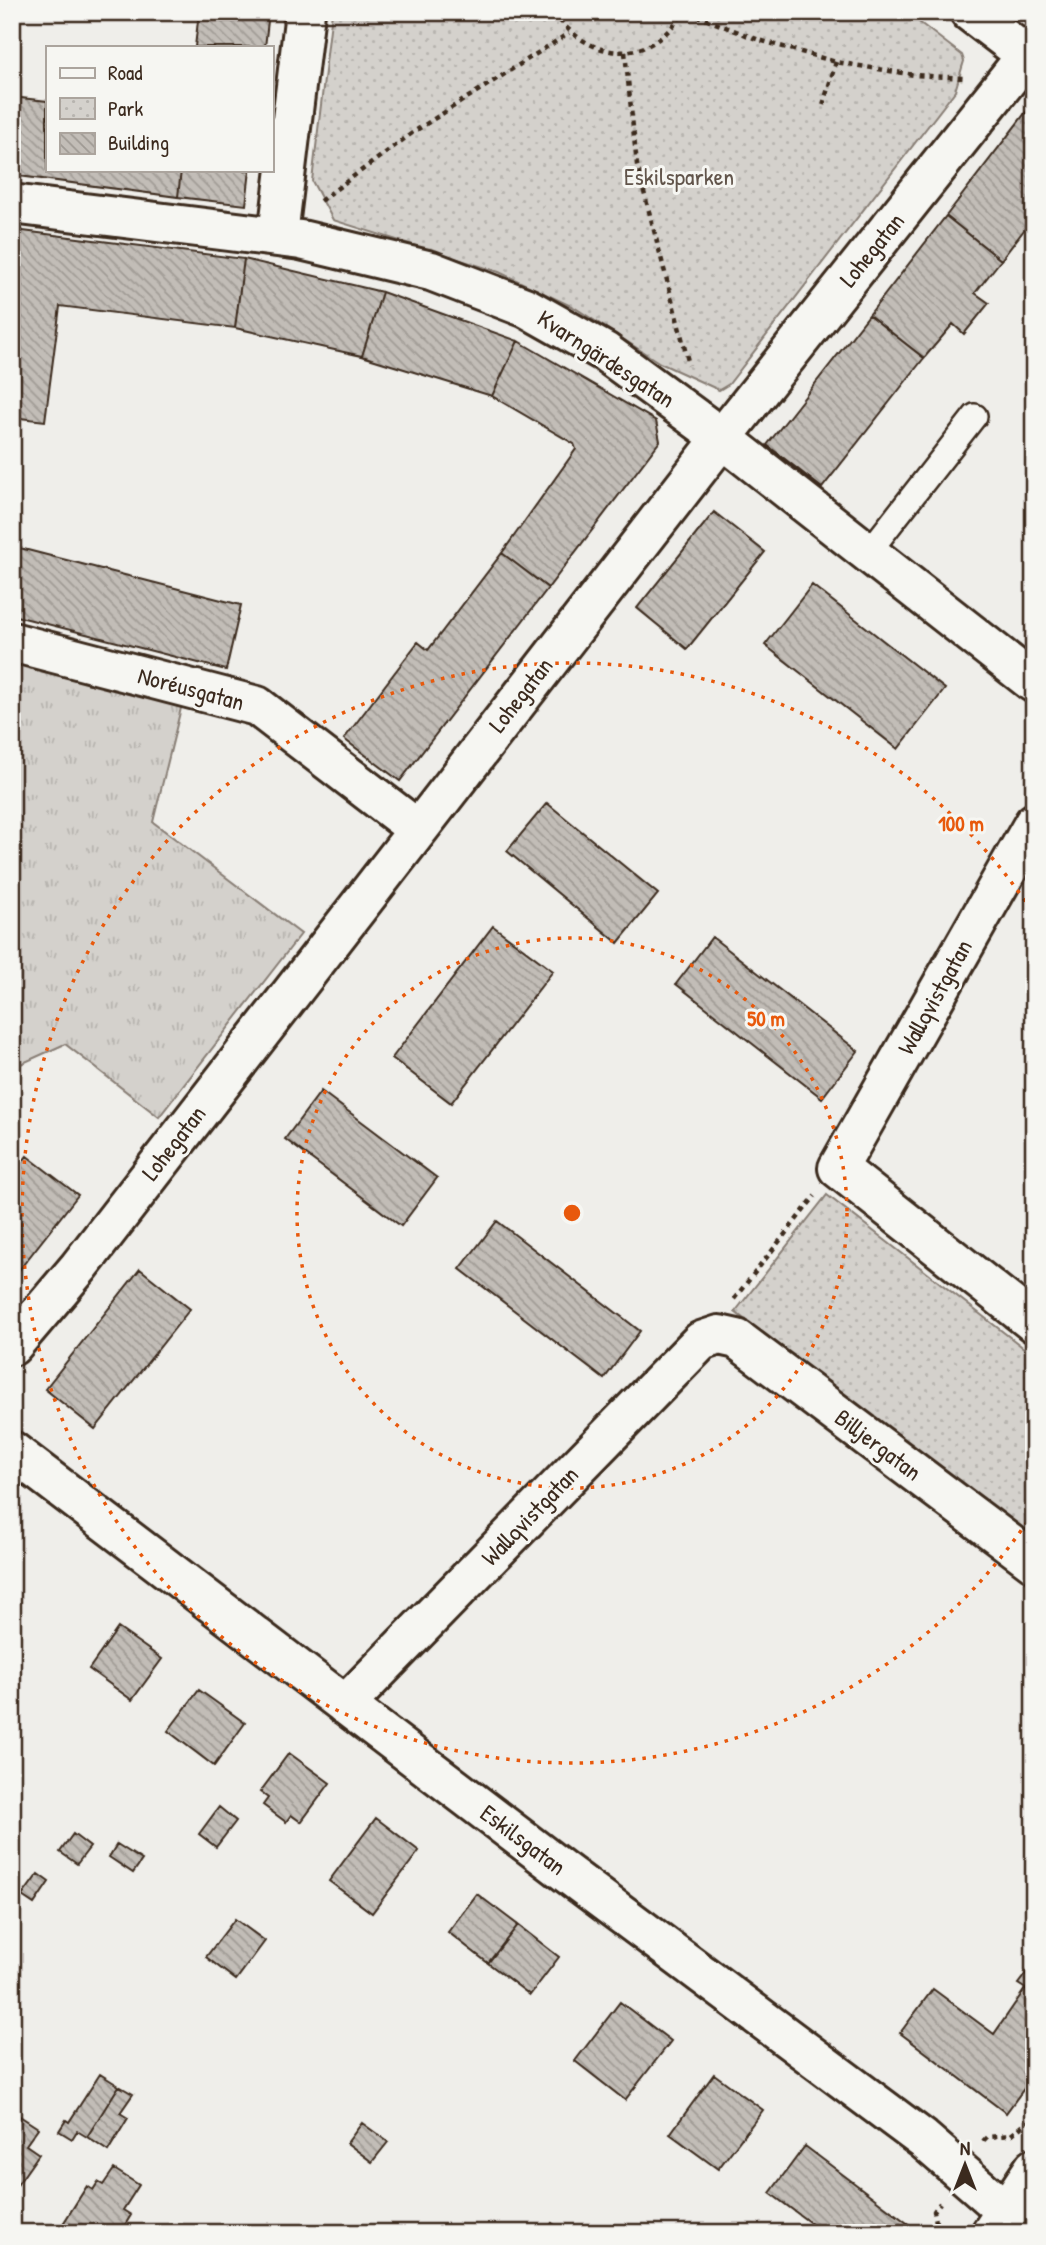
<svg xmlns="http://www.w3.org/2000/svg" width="1046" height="2245" font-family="'Patrick Hand',sans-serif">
  <defs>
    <pattern id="grass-tufts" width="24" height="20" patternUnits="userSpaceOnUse" patternTransform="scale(1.75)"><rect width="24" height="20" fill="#d4d1cc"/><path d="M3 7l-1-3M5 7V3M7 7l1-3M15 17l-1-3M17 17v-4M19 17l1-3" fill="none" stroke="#b7b4af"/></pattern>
    <pattern id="park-dots" width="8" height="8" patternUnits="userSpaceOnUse" patternTransform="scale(1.75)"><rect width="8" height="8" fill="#d4d1cc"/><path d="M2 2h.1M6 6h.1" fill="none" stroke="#b7b4af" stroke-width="1.8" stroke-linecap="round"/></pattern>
    <pattern id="building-back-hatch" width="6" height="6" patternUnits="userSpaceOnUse" patternTransform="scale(1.75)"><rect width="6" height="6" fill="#c2bdb7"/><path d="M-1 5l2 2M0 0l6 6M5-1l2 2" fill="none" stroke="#9f9a94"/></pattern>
  </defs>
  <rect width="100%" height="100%" fill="#efeeea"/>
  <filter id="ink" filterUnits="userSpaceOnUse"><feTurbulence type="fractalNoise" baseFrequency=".0143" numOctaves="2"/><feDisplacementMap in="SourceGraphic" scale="14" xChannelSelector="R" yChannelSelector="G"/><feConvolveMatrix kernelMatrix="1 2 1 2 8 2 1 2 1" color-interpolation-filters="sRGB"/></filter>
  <g filter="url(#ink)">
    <path fill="url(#grass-tufts)" stroke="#887e75" stroke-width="2" d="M12 660 182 704 153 822 301 934 159 1117 65 1044 12 1068Z"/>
    <path fill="url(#park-dots)" stroke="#887e75" stroke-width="2" d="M332 12H906L962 55 964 61 955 91 729 384 719 390 660 363 575 308 499 272 333 220 312 181Z
      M827 1195 1034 1356V1538L735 1312Z"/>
    <path fill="url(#building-back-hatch)" stroke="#3b2a1e" stroke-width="2" d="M199 12H269L265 47H195Z
      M12 97 47 101V170H181L178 197 12 175Z
      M1026 112 1034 118V217L1001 260 946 216Z
      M181 170H250L246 205 178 197Z
      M946 216 1001 260 975 293 989 303 964 334 953 324 924 358 869 315Z
      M15 230 244 259 235 328 60 306 45 421 12 417V232Z
      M244 259 382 292 362 356 235 328Z
      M382 292 518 341 492 396 362 356Z
      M869 315 924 358 822 488 767 445Z
      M518 341 656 421 660 441 548 588 502 553 576 449 574 444 492 396Z
      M714 512 765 552 687 649 637 608Z
      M12 546 241 605 226 670 12 615Z
      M502 553 548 588 400 781 344 739 418 642 428 650Z
      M812 585 945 689 898 749 765 645Z
      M547 803 658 894 618 943 507 851Z
      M493 926 553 971 451 1103 392 1058Z
      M712 937 858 1051 822 1098 676 984Z
      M321 1091 437 1178 401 1226 285 1139Z
      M27 1156 78 1195 12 1279V1175Z
      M497 1221 640 1331 604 1379 460 1269Z
      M140 1269 190 1309 95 1429 45 1389Z
      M118 1628 162 1659 132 1700 89 1669Z
      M199 1690 245 1723 214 1766 168 1731Z
      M289 1753 330 1783 301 1822 291 1815 286 1822 263 1805 268 1798 260 1792Z
      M219 1807 236 1821 216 1847 199 1834Z
      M376 1818 419 1851 372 1913 329 1881Z
      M73 1834 90 1847 77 1864 60 1852Z
      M117 1844 142 1860 133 1873 109 1857Z
      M38 1874 49 1882 34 1904 22 1896Z
      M477 1894 518 1925 488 1963 448 1932Z
      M235 1919 265 1941 236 1980 206 1957Z
      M518 1925 559 1957 530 1995 488 1963Z
      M1034 1963V1994L1018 1984Z
      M933 1989 994 2034 1025 1989 1034 1994V2075L1006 2113 900 2033Z
      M620 2002 671 2041 625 2100 575 2061Z
      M100 2074 119 2086 87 2137 77 2131 72 2139 59 2131 66 2120 69 2122Z
      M714 2074 763 2110 718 2169 670 2134Z
      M119 2086 133 2094 120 2113 128 2118 108 2151 87 2137Z
      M12 2111 38 2128 26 2145 39 2154 13 2191Z
      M362 2123 388 2142 372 2162 347 2143Z
      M805 2146 919 2232V2233H824L770 2193Z
      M114 2169 139 2185 123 2210 131 2215 120 2233H70L61 2227 87 2186 93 2190 98 2182 103 2185Z
      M552 2223 566 2233H545Z"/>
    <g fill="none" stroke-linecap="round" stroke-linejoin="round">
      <g stroke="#3b2a1e" stroke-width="28">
        <path id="lane" d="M868 553 975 416"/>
      </g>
      <g stroke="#3b2a1e" stroke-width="44">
        <path id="street" d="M970 12 1034 61
          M12 204 301 240 431 271 527 308 605 352 722 438 1034 683
          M278 235 305 12
          M12 642 257 706 417 829
          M1034 823 838 1168 1034 1323
          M12 1346 79 1267 722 438 1034 46
          M12 1451 561 1869 923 2139 1006 2211 1034 2230
          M345 1705 701 1341 719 1335 737 1339 1034 1562"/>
      </g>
      <g stroke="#3b2a1e" stroke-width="44">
        <path id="secondary" d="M991 2233 1034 2168"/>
      </g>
      <path stroke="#3b2a1e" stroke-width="4.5" stroke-dasharray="5 5" stroke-linecap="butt" d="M553 12C590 62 648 68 683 12
        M687 12 759 40 836 62 914 75 963 78
        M625 52 637 165 689 365
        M823 105 836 62
        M320 201 415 131 569 33
        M734 1299 815 1196
        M983 2141 987 2137 1011 2135 1034 2117
        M938 2233 934 2211 940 2203"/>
      <use href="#lane" stroke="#f6f6f2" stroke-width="23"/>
      <use href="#street" stroke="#f6f6f2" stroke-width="38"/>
      <use href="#secondary" stroke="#f6f6f2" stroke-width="38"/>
    </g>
  </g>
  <g fill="none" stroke="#e8590c" stroke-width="3.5" stroke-dasharray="3.5 7">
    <circle cx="572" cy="1213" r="275"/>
    <path d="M1033 1513A550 550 0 1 1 1033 913"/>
  </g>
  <g text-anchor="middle" stroke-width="6" stroke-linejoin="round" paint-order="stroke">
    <g font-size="24" fill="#61544a" stroke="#f6f6f2">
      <text x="679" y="185">Eskilsparken</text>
    </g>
    <g font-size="24" fill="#3b2a1e" stroke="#f6f6f2">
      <text transform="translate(872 250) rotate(-51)" y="8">Lohegatan</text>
      <text transform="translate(606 359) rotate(33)" y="8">Kvarngärdesgatan</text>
      <text transform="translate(191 689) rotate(15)" y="8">Noréusgatan</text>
      <text transform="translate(521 695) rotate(-52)" y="8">Lohegatan</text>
      <text transform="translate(935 997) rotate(-61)" y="8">Wallqvistgatan</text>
      <text transform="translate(174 1143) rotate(-52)" y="8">Lohegatan</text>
      <text transform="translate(878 1445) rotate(37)" y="8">Billjergatan</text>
      <text transform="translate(530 1516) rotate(-46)" y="8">Wallqvistgatan</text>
      <text transform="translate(523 1840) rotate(37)" y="8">Eskilsgatan</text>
    </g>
  </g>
  <circle cx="572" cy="1213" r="10" fill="#e8590c" stroke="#f6f6f2" stroke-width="3.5"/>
  <g font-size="21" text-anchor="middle" font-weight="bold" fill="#e8590c" stroke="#f6f6f2" stroke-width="6" stroke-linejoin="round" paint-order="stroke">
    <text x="961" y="831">100 m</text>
    <text x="766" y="1026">50 m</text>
  </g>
  <rect width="1046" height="2245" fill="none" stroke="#f6f6f2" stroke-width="42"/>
  <rect x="21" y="21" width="1004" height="2203" fill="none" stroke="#3b2a1e" stroke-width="2.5" filter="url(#ink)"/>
  <rect x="46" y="46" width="228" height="126" fill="#f6f6f2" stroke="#aba49d" stroke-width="2"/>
  <rect x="60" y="68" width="35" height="10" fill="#f6f6f2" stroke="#aba49d" stroke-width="2"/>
  <text x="108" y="80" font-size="21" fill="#3b2a1e">Road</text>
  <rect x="60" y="98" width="35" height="21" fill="url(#park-dots)" stroke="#aba49d" stroke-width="2"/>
  <text x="108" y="116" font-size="21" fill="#3b2a1e">Park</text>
  <rect x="60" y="133" width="35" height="21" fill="url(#building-back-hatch)" stroke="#aba49d" stroke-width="2"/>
  <text x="108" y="150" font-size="21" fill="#3b2a1e">Building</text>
  <g transform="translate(965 2165)" stroke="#f6f6f2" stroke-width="5" paint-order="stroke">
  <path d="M0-5L12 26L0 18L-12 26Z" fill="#3b2a1e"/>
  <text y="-10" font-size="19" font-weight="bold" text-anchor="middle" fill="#3b2a1e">N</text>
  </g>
</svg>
